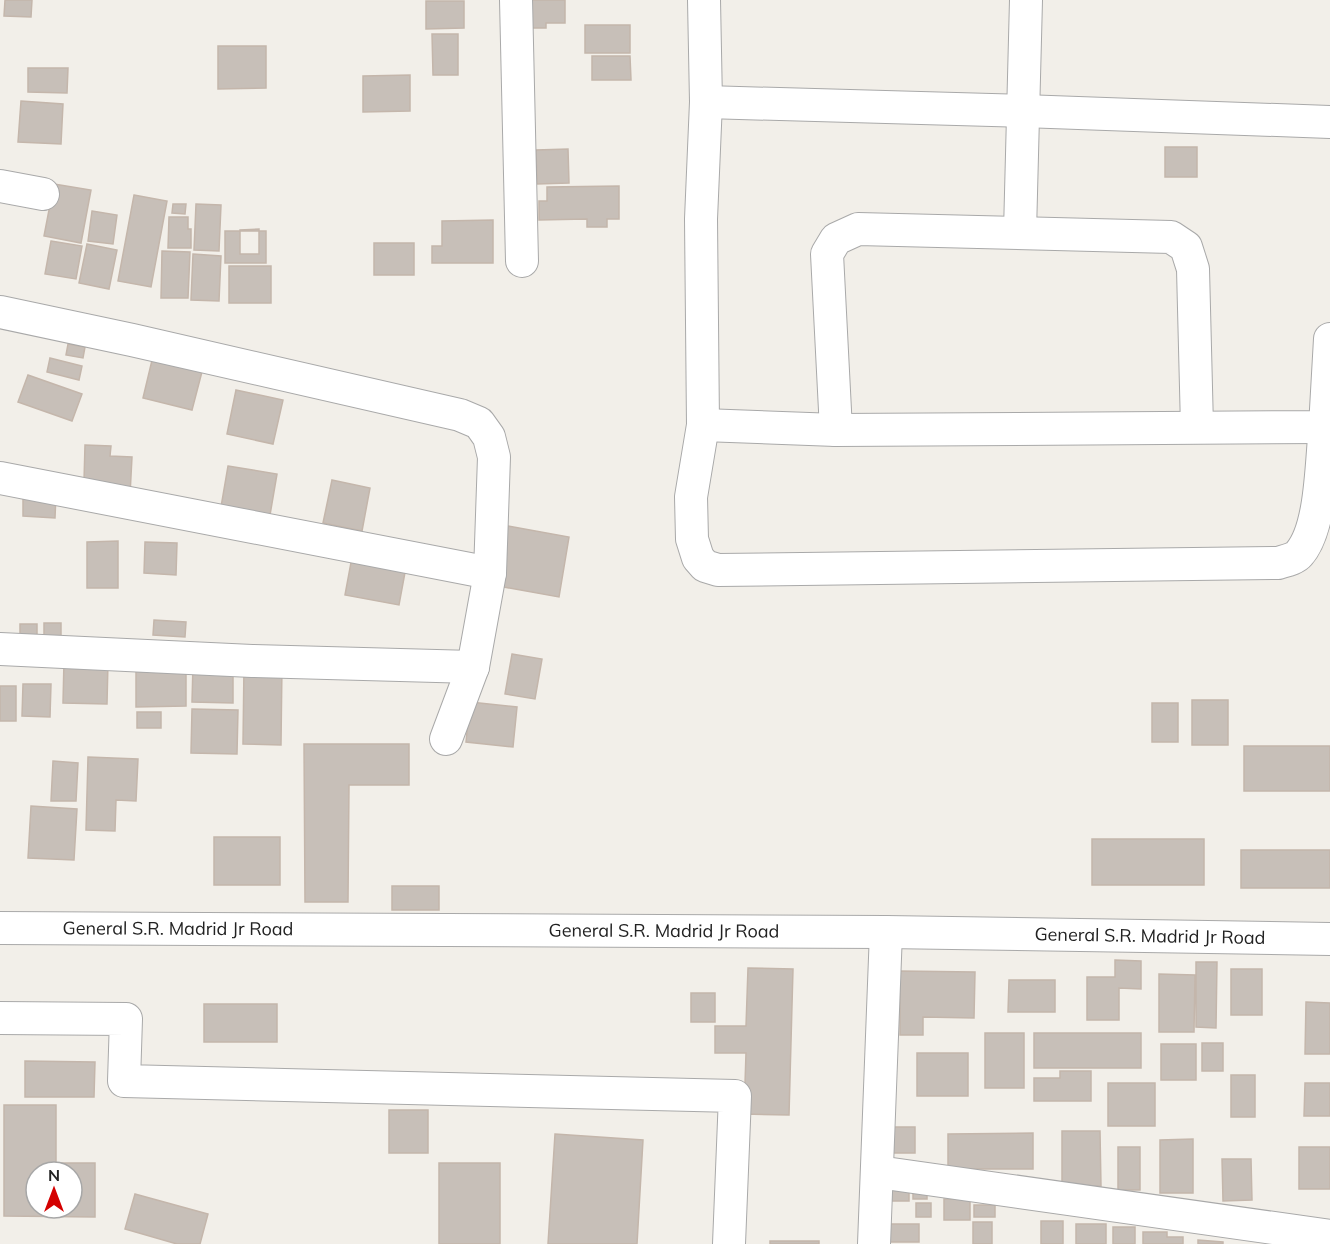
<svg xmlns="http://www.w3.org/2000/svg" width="1330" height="1244" font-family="Mulish,sans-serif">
  <rect width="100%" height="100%" fill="#f2efe9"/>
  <path fill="#c7bfb8" stroke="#c4b6ab" stroke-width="1.5" fill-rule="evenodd" d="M5 0H32L31 17 4 16Z
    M530 0H565V23H546V28H530Z
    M426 1H464V28L426 29Z
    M585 25H630V53H585Z
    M432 34H458V75H433Z
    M218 46H266V88L218 89Z
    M592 56H630L631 80H592Z
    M28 68H68L67 93 28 92Z
    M410 75V111L363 112V76Z
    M21 101 63 104 61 144 18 142Z
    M1165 147H1197V177H1165Z
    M568 149 569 183 537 184 536 150Z
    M54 184 91 190 81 243 44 236Z
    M619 186V219H607V227H587V219L539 220V201H547V187Z
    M134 195 167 201 151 287 118 281Z
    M173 204H186L185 214 172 213Z
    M196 204 221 205 219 251 194 250Z
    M92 211 117 215 113 244 88 241Z
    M169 217H188V229H191V248H168Z
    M493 220V263H432V246H442V221Z
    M259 229V254H240V230Z
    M225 231H266V263H225Z
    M51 241 82 246 76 279 45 274Z
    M374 243H414V275H374Z
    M87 244 117 250 109 289 79 283Z
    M162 251 190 252 188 298H161Z
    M193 254 221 256 219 301 191 300Z
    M229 266H271V303H229Z
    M68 344 85 347 83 358 66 355Z
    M154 352 204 364 192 410 143 398Z
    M50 358 82 366 79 380 47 372Z
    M28 375 82 394 72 421 18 402Z
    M236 390 283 400 273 444 227 434Z
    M85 445 111 446 110 456 132 457 130 495 84 481Z
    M228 466 277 474 270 515 221 507Z
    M332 480 370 488 362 531 323 523Z
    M23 493 56 494 55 518 23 516Z
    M508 526 569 537 559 597 498 586Z
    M118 541V588H87V542Z
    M145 542 177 543 176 575 144 573Z
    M352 557 406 567 399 605 345 595Z
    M154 620 186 622 185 637 153 635Z
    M44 623H61V640H44Z
    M20 624H37V639L20 640Z
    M512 654 542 659 535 699 505 694Z
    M186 658V706L136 707V659Z
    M64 661 108 662 107 704 63 703Z
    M193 665 233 666V703L192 702Z
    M244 665H282L281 745 243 744Z
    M23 684H51L50 717 22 716Z
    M0 686H16V721H0Z
    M1192 700H1228V745H1192Z
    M470 702 517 707 513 747 466 742Z
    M1152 703H1178V742H1152Z
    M192 709 238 710 237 754 191 753Z
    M137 712H161V728H137Z
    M304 744H409V785H349L348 902H305Z
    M1244 746H1330V791H1244Z
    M88 757 138 759 136 801 116 800 115 831 86 830Z
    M53 761 78 763 76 801H51Z
    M31 806 77 809 74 860 28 858Z
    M214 837H280V885H214Z
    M1092 839H1204V885H1092Z
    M1241 850H1330V888H1241Z
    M392 886H439V910H392Z
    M1115 960 1141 961V989L1119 988V1020H1087V977H1115Z
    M1196 962H1217L1216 1028 1196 1027Z
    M748 968 793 969 789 1115 744 1114 746 1053H715V1026H746Z
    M1231 969H1262V1015H1231Z
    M900 971 975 972 974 1018 923 1017V1035H900Z
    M1159 974 1195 975 1194 1032H1159Z
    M1009 980H1055V1012H1008Z
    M691 993H715V1022H691Z
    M1306 1002 1330 1003V1054H1305Z
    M204 1004H277V1042H204Z
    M985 1033H1024V1088H985Z
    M1034 1033H1141V1068H1034Z
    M1202 1043H1223V1071H1202Z
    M1161 1044H1196V1080H1161Z
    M917 1053H968V1096H917Z
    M25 1061 95 1062 94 1097H25Z
    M1060 1071H1091V1101H1034V1078H1060Z
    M1231 1075H1255V1117H1231Z
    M1108 1083H1155V1126H1108Z
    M1305 1083H1330V1116H1304Z
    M4 1105H56V1163H95V1217L4 1216ZM36 1172H72V1208H36Z
    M389 1110H428V1153H389Z
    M888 1127H915V1153H888Z
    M1062 1131H1100L1101 1186 1062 1187Z
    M1033 1133V1169H948V1134Z
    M555 1134 643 1140 637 1244H548Z
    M1193 1139V1193H1160V1140Z
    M1118 1147H1140V1190H1118Z
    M1299 1147H1330V1189H1299Z
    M1222 1159H1251L1252 1200 1223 1201Z
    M439 1163H500V1244H439Z
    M886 1185H909V1201H886Z
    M913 1185H927V1199H913Z
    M135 1194 208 1214 200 1244H177L125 1229Z
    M944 1199H970V1220H944Z
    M916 1203H931V1217H916Z
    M974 1205H995V1217H974Z
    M1041 1221H1063V1244H1041Z
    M973 1222H992V1244H973Z
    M886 1224H919V1242H886Z
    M1076 1224H1106V1244H1076Z
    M1113 1227H1135V1244H1113Z
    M1143 1232H1167V1237H1183V1244H1143Z
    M1198 1240 1223 1242V1244H1198Z
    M770 1241H819V1244H770Z"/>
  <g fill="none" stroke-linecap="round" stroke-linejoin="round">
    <g stroke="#a9a9a9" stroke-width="34">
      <g id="minor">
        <path d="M516 0 522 261"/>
        <path d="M704 0 706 102 701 219 703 425 691 497 692 539 698 558 705 566 718 570 1278 563C1284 561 1295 559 1299 554 1322 528 1321 462 1325 427"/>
        <path d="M706 102 1023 111 1330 122"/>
        <path d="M0 186 43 194"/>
        <path d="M1020 232 1026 0"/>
        <path d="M0 312 132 340 460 415 479 423 489 437 494 457 490 573 473 667 446 739"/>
        <path d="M703 425 836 430 1325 427 1330 339"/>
        <path d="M836 430 827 254 836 239 858 229 1171 237 1186 247 1193 269 1197 427"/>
        <path d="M0 478 490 573"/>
        <path d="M0 649 252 661 473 667"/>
        <path id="s1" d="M0 928 886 932 1330 939"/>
        <path d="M0 1018 126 1019 124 1081 735 1096 729 1244"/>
        <path d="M878 1172 1330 1236"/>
        <path d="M874 1244 886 932"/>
      </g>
    </g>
    <use href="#minor" stroke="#fff" stroke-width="32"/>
  </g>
  <g text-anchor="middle" stroke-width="5" stroke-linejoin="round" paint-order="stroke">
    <g font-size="18" fill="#222" stroke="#fff">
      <text dy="6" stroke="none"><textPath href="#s1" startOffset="178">General S.R. Madrid Jr Road</textPath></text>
      <text dy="6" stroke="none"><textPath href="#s1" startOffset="664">General S.R. Madrid Jr Road</textPath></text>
      <text dy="6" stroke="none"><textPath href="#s1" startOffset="1150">General S.R. Madrid Jr Road</textPath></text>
    </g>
  </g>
  <g transform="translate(54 1190)"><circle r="28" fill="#ffffff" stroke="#a7a7a7" stroke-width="1.5"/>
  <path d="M0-4.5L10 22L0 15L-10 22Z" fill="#d40000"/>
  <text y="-9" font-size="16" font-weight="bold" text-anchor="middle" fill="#222222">N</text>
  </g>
</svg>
